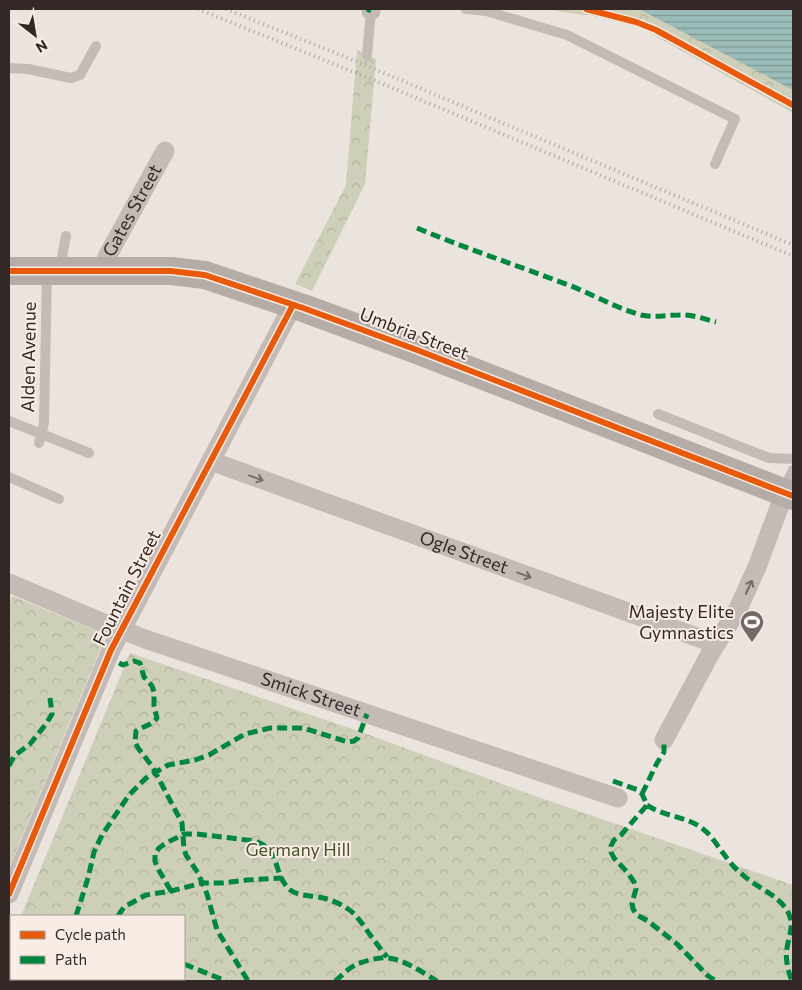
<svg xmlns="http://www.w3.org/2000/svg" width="802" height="990" font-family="Commissioner,sans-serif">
  <defs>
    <pattern id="park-crowns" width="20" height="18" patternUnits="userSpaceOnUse" patternTransform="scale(1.25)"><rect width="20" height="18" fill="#cecfb8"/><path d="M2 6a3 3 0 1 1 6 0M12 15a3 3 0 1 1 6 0" fill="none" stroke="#b2b29e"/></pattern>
    <pattern id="water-rules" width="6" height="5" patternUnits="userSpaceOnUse" patternTransform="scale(1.25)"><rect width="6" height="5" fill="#9bbcb8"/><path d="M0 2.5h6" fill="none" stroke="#7f9995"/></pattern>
  </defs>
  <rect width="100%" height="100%" fill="#ebe3de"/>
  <path fill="url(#park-crowns)" d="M544 9H793V113L641 28 590 15H583Z
    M357 50 376 59 365 184 312 291 295 284 346 185Z
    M12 596 98 631 103 636 104 640 9 868V603Z
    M130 653 364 733 538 797 793 885V981H9V946L11 940V979H184V916H21Z"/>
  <path fill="url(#water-rules)" d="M639 9H793V90Z"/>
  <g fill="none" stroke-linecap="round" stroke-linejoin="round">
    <path stroke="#c4bbb7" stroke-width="10" d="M466 9 486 11 567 35 735 119 715 164
      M367 55 371 11
      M9 68 28 69 71 78 80 75 96 46
      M62 270V257L66 236
      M658 414 769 458 793 459
      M9 421 89 453
      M39 443 44 423 47 272
      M9 477 59 499
      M783 492 788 480 793 470"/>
    <g stroke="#c4bbb7" stroke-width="19">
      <path d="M371 11V9"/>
      <path id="s1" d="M101 271 109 253 165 151"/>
      <path id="s2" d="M211 461 716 644"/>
      <path id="s3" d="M9 583 99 621 145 639 618 798"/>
      <path d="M664 740 710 654 738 609 757 567 780 505 783 492"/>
      <path d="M9 894 111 650 293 305"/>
    </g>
    <path stroke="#b5aca8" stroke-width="28" d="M9 271H171L205 275 306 309 417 350 793 496"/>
    <path stroke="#aba5a2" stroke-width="4" stroke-dasharray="1 4" stroke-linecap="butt" d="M198 9 383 84 793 256
      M226 9 348 58 793 245"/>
    <path stroke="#00873e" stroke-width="5" stroke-dasharray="10 5" stroke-linecap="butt" d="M367 9 371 11
      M417 228C467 249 519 266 571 286 594 295 616 308 641 315 655 318 665 315 679 315 691 314 704 319 716 322
      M119 663 123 665 134 661 140 663 144 677 152 686 154 692V706L157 718C151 726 143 726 136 731L135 742 138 748 152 766 182 823 184 849 186 855 198 873 207 894 217 930 248 981
      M9 766 14 756 30 744 46 724 52 714 50 698
      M613 781 638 790 642 794 647 805 621 835 614 840 611 846V852L614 858 628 873 634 882 636 889 632 903 633 909 637 915 648 921 677 944 708 976 716 981
      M642 794 657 763 664 752V740
      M647 805C664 817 687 816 703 829 711 835 717 845 723 853 729 861 735 869 743 875 758 889 780 895 789 914 794 926 789 936 787 948 785 959 788 971 792 981
      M171 891 157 867 155 861V854L159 848 166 843 184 834H197L255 841C280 850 273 870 287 887 295 897 312 895 323 898 332 900 341 904 348 909 356 914 361 922 366 929 373 939 380 948 387 957
      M76 916 88 878 94 852 102 835 129 795 146 778 168 765 195 760 209 755 245 734 270 728H303L348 742 354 741 358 738 367 714
      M118 916 124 907 146 895 171 891 202 883H222L247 880 282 878
      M184 964 226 981
      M335 981C342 976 348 968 357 964 365 961 378 957 388 958 403 959 424 973 437 981"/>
    <g stroke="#f8ece5" stroke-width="9">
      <path id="cycleway" d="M586 9 636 22 656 30 793 105
        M9 271H171L205 275 306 309 417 350 793 496
        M9 894 111 650 293 305"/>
    </g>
    <use href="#cycleway" stroke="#e8590c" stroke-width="6"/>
  </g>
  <defs><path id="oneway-shaft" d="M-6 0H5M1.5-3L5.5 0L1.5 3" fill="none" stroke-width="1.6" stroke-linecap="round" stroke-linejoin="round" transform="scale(1.25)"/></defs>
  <g stroke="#756a67">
    <use href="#oneway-shaft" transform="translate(256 478) rotate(20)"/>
    <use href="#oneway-shaft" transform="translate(524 575) rotate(20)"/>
    <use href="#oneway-shaft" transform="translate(749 587) rotate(-65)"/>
  </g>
  <defs>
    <g id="stadium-pin" transform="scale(1.25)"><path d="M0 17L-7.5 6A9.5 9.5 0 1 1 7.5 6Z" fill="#746966" stroke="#f8ece5"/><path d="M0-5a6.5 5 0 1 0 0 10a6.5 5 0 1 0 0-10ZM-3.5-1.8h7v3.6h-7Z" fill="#fff"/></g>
  </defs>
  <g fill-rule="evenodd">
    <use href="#stadium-pin" x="752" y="622"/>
  </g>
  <g text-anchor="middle" stroke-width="4" stroke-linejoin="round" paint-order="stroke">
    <g font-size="18" fill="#342826" stroke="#f8ece5">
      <text dy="6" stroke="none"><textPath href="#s1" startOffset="68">Gates Street</textPath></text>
      <text transform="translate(414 334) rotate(21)" y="6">Umbria Street</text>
      <text transform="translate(29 357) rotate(-89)" y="6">Alden Avenue</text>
      <text dy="6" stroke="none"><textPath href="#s2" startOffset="269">Ogle Street</textPath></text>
      <text transform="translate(127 588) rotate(-63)" y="6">Fountain Street</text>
      <text dy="6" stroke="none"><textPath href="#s3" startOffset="322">Smick Street</textPath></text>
    </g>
    <g font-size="18" fill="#342826" stroke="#f8ece5" text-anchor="end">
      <text x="734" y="618">Majesty Elite<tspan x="734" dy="21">Gymnastics</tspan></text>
    </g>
    <g font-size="18" fill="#49512b" stroke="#f8ece5">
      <text x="298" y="856">Germany Hill</text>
    </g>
  </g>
  <rect width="802" height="990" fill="none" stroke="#342826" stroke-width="20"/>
  <rect x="10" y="915" width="175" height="65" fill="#f8ece5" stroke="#aa9e99"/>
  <rect x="20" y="931" width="25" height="8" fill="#e8590c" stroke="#aa9e99"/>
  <text x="55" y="940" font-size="15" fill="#342826">Cycle path</text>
  <rect x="20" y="956" width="25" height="8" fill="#00873e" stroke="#aa9e99"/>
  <text x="55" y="965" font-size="15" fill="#342826">Path</text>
  <g transform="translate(35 35) rotate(149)" stroke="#f8ece5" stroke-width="4" paint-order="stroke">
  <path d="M0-4L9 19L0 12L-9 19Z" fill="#342826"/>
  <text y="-8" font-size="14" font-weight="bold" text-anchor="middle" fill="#342826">N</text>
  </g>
</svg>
